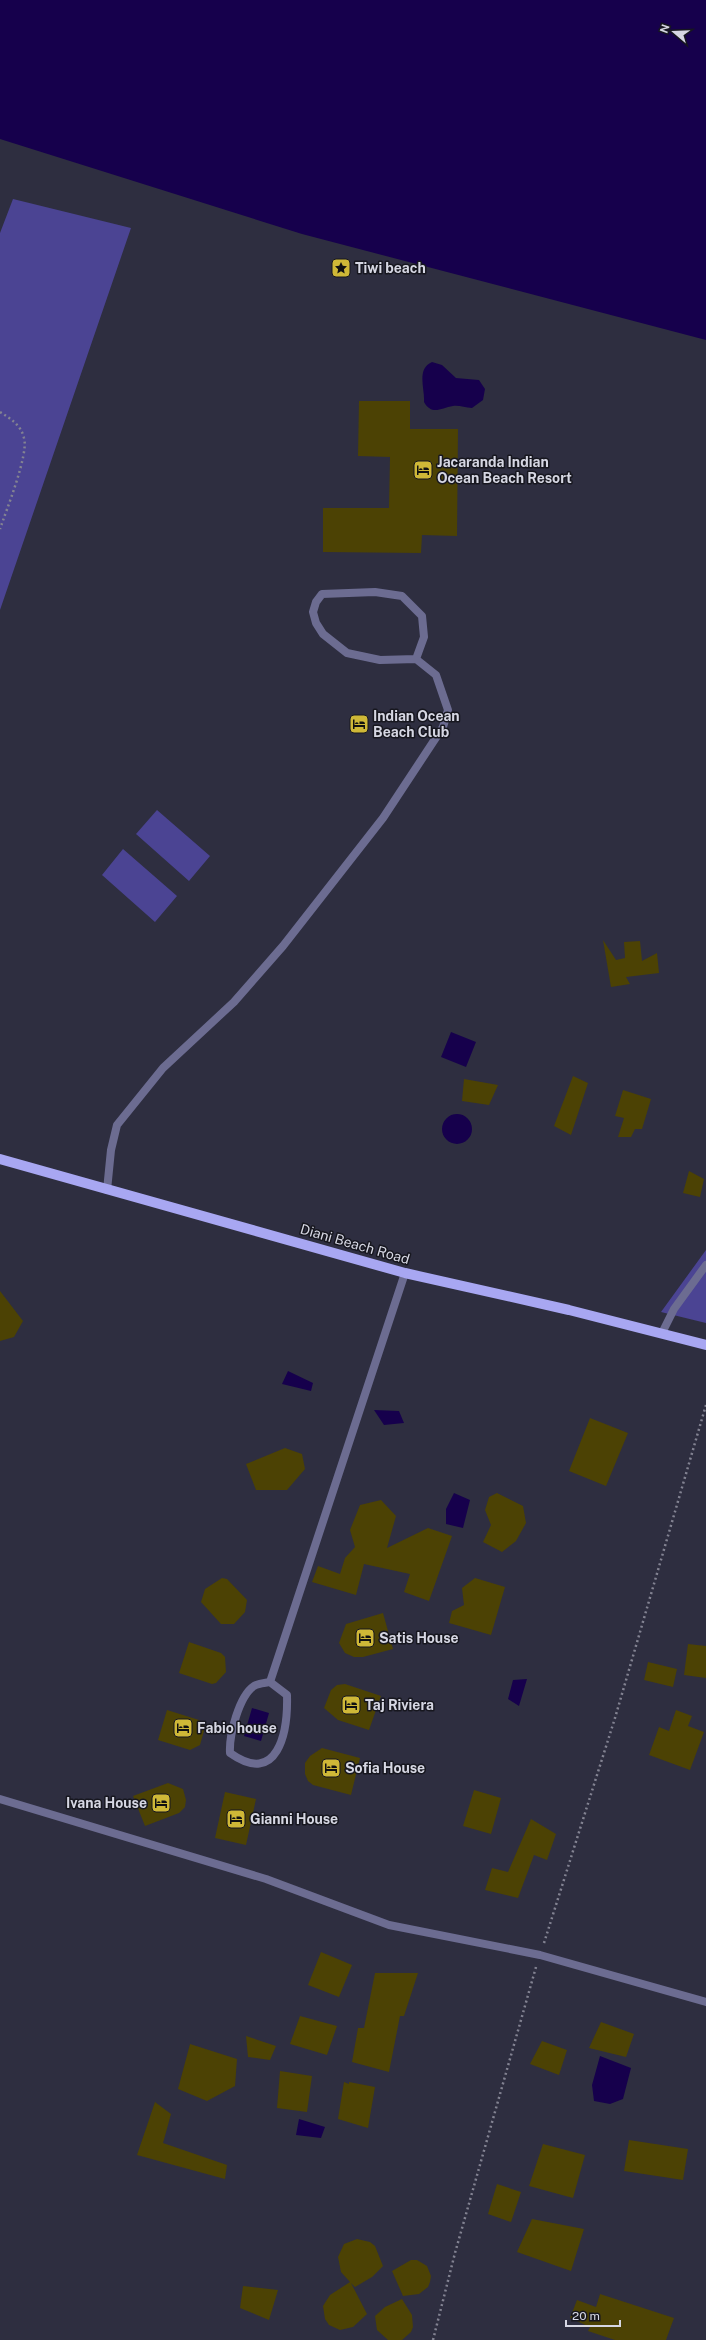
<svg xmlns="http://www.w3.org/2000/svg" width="706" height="2340" font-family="'Public Sans',sans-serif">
  <rect width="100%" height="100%" fill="#2e2e40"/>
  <path fill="#4b4493" d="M13 199 131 228 0 610V233Z
    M157 810 210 856 189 881 136 834Z
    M123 849 177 896 155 922 102 875Z
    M706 1250V1323L661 1312Z"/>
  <path fill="#16004c" d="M0 0H706V340L302 234 0 139Z
    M432 362 442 365 456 378 479 380 485 389 483 400 472 408C465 408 459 405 453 406 441 408 432 416 424 402 425 389 416 369 432 362Z
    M451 1032 476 1042 466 1067 441 1057Z
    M442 1129a15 15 0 1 1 30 0a15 15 0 1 1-30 0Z
    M288 1371 313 1383 311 1391 282 1384Z
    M374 1410 399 1411 404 1423 384 1425Z
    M454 1493 470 1500 463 1528 446 1524V1509Z
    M527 1679 519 1706 508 1699 513 1680Z
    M252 1708 269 1713 261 1741 244 1736Z
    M600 2056 631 2068 623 2099 610 2104 594 2101 592 2085Z
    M299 2119 325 2127 321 2138 296 2135Z"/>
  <path fill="#4c4204" d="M359 401H410V429H458L457 536 422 535 421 553 323 552V508H389L390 457 358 456Z
    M603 940 616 960 625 958 624 942 640 941 642 961 657 953 659 973 626 977 630 984 611 987Z
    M573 1076 588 1083 571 1135 554 1126Z
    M464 1079 498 1085 489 1105 462 1101Z
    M623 1090 651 1099 642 1129H635L631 1137H618L624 1118 615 1116Z
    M689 1171 704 1179 700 1197 683 1193Z
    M0 1291 23 1321 14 1337 0 1341Z
    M590 1418 628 1433 606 1486 569 1471Z
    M285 1448 302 1454 305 1469 287 1490H256L246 1464Z
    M497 1493 523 1506 526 1523 516 1541 502 1552 483 1542 491 1525 485 1510 489 1497Z
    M381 1500 396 1516 387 1548 428 1528 452 1536 429 1601 404 1592 410 1574 364 1564 356 1595 312 1582 318 1566 340 1574 345 1558 355 1547 350 1530 360 1505Z
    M222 1578 227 1579 247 1600 245 1612 234 1624H221L201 1602 205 1589Z
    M475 1578 505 1587 491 1635 449 1623 452 1611 464 1605 462 1588Z
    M383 1613 393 1649 363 1657H354L345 1653 339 1643 346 1624Z
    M189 1642 221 1653 225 1657 226 1672 216 1683 212 1684 179 1673Z
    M688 1644 706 1646V1678L684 1675Z
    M648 1662 677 1669 673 1687 644 1680Z
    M345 1684 381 1696 369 1730 338 1720 324 1708 331 1690 337 1685Z
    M167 1710 199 1720 204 1725V1731L200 1745 190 1750 158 1740Z
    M676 1710 692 1716 688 1726 704 1732 690 1770 649 1755 659 1727 669 1731Z
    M322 1748 360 1758 351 1795 313 1785 308 1781 305 1774V1763L310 1756Z
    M168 1783 183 1789 186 1800 185 1807 179 1813 145 1826 133 1796Z
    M474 1790 501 1798 491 1834 463 1826Z
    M225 1792 256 1799 246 1845 215 1838Z
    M531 1819 556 1834 547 1860 534 1855 518 1898 485 1890 492 1868 508 1872Z
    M321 1952 352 1965 339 1997 308 1985Z
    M375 1973H418L404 2016H400L389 2072 352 2062 358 2028H364Z
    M300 2016 337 2026 327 2055 290 2044Z
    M601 2022 634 2034 626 2057 589 2048Z
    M246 2036 276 2046 270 2060 248 2057Z
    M542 2041 567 2050 559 2075 530 2064Z
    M190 2044 237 2059 235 2086 207 2101 178 2089Z
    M280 2071 312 2076 307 2112 277 2108Z
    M344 2082 349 2084V2082L375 2087 368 2128 338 2119Z
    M155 2102 171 2114 163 2143 227 2165 225 2179 137 2155Z
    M629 2140 688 2149 683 2180 624 2171Z
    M543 2144 585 2155 573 2198 529 2186Z
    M497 2184 521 2192 511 2222 488 2214Z
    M532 2219 584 2229 571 2271 517 2252Z
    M357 2239 370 2242 375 2246 383 2266 372 2277 355 2287 351 2283 367 2314 353 2327 340 2330 329 2325 325 2319 323 2306 330 2295 350 2282 341 2272 338 2257 344 2244Z
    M411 2260H417L427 2266 431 2276 430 2282 428 2287 419 2294 403 2296 392 2271Z
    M243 2286 278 2290 269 2320 240 2308Z
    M600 2294 674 2318 666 2340H615L588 2331 590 2327 570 2318 577 2300 596 2307Z
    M402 2299 412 2315 413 2327 411 2332 402 2340H388L377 2330 375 2316 385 2307Z"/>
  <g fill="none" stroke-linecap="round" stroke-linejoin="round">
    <path stroke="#838392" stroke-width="2.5" stroke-dasharray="2 3" stroke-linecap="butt" d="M0 412C11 419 21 425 24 438 29 454 6 511 0 529
      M544 1943 615 1718 706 1405
      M433 2340 455 2253 536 1967"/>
    <path stroke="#6c6c91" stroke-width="8" d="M107 1190 111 1150 117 1125 163 1068 234 1002 283 946 383 818 443 727 448 710 436 675 416 659 424 637 422 616 402 596 375 592 322 594 316 602 313 612 316 623 323 634 347 653 380 660 416 659
      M662 1333 674 1309 706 1265
      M270 1682 405 1273
      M270 1682 287 1695C288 1732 278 1787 230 1753 229 1735 239 1696 254 1686 258 1683 265 1683 270 1682Z"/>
    <path stroke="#6c6c91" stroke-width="8" d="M0 1799 266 1879 389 1925 540 1955 706 2002"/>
    <path stroke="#a8a7f2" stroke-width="10" d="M0 1159 405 1273 569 1310 706 1345"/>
  </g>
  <defs>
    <g id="sight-square" transform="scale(1)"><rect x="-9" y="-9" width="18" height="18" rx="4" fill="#cfb837" stroke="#17171f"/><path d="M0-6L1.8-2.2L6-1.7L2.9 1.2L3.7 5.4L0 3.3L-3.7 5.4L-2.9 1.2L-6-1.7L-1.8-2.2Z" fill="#111"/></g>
    <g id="hotel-square" transform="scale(1)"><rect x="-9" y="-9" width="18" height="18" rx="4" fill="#cfb837" stroke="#17171f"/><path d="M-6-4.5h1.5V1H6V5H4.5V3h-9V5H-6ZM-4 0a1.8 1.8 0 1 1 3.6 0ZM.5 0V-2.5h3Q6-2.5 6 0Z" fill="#111"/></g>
  </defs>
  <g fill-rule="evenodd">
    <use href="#sight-square" x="341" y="268"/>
    <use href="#hotel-square" x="423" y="470"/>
    <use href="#hotel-square" x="359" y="724"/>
    <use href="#hotel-square" x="365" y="1638"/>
    <use href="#hotel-square" x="351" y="1705"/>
    <use href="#hotel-square" x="183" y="1728"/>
    <use href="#hotel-square" x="331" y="1768"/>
    <use href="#hotel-square" x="161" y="1803"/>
    <use href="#hotel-square" x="236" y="1819"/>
  </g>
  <g text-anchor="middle" stroke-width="3" stroke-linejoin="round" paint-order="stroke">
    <g font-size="14" font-weight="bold" fill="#d6d7e3" stroke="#17171f" text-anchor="start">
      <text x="355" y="273">Tiwi beach</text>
      <text x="437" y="467">Jacaranda Indian<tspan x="437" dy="16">Ocean Beach Resort</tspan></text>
      <text x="373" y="721">Indian Ocean<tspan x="373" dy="16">Beach Club</tspan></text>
      <text x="379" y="1643">Satis House</text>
      <text x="365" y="1710">Taj Riviera</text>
      <text x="197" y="1733">Fabio house</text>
      <text x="345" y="1773">Sofia House</text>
      <text x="147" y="1808" text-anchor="end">Ivana House</text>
      <text x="250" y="1824">Gianni House</text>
    </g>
    <g font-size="14" fill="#d6d7e3" stroke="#17171f">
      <text transform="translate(355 1244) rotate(16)" y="5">Diani Beach Road</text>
    </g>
  </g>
  <g transform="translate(674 32) rotate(289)" stroke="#17171f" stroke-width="3" paint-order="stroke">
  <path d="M0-3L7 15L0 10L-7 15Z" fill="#d6d7e3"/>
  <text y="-6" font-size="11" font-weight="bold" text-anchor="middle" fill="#d6d7e3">N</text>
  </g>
  <path d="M566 2320v6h54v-6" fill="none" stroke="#d6d7e3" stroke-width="2"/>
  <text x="572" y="2320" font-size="12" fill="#d6d7e3" stroke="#17171f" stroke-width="3" paint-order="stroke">20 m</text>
</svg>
